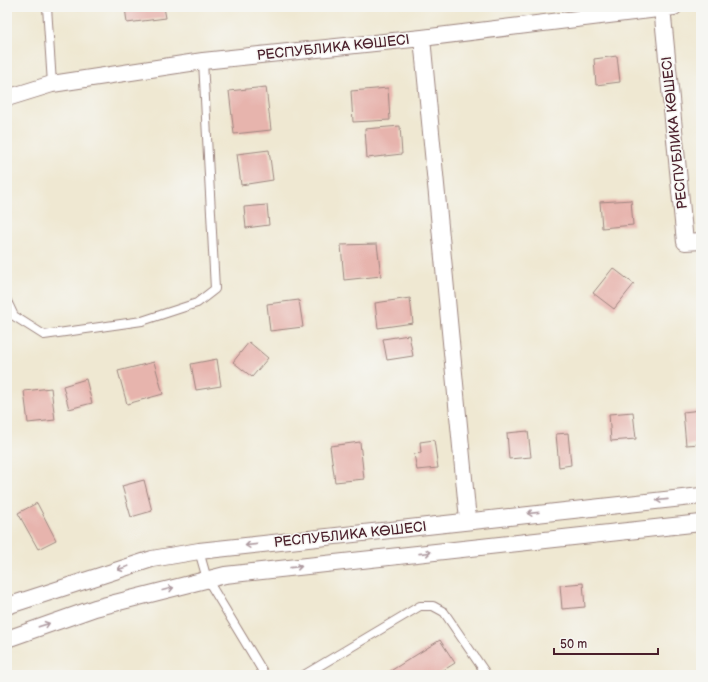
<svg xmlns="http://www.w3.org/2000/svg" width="708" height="682" font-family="'Balsamiq Sans',sans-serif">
  <rect width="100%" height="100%" fill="#f6f6f2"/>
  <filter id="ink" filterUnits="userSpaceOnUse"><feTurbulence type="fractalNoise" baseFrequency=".025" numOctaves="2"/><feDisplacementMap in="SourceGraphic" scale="8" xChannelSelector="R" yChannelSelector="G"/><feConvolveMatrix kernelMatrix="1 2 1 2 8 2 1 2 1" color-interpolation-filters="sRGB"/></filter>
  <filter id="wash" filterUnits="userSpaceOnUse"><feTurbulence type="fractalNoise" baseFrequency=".012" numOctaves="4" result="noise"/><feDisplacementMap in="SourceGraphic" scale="16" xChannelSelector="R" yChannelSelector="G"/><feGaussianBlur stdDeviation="0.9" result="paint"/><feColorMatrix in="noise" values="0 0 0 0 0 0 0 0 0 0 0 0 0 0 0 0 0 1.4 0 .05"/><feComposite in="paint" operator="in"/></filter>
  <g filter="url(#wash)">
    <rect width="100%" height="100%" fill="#efe8d2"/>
    <g id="blocks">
      <path fill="#e7b4ad" d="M125 7H164L166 18 127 23Z
        M617 56 620 82 596 85 594 59Z
        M266 87 271 130 234 134 229 91Z
        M388 88 390 120 353 122 351 91Z
        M400 126 402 154 367 158 365 129Z
        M269 150 273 180 241 185 237 154Z
        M631 200 633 225 602 228 600 202Z
        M267 205 269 225 246 228 244 207Z
        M377 244 381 276 344 280 341 245Z
        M613 268 634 284 614 309 593 293Z
        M410 298 413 323 378 328 375 303Z
        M299 300 303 327 270 331 267 304Z
        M409 335 413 356 387 360 383 339Z
        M249 342 268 358 252 377 233 362Z
        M217 359 221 386 196 390 191 364Z
        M154 362 163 394 127 404 118 371Z
        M86 379 92 403 69 409 63 386Z
        M51 388 55 420 28 423 24 391Z
        M701 410V444L686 445 683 412Z
        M633 412 636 439 611 441 609 414Z
        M528 431 531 457 509 459 507 433Z
        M568 433 571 465 559 467 556 434Z
        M434 440 438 468 417 470 414 454 421 453 420 442Z
        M360 442 364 479 335 482 330 446Z
        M144 480 152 511 131 517 122 486Z
        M37 503 56 540 38 549 18 513Z
        M583 583 585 607 562 609 560 585Z
        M440 640 455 663 436 675H384Z"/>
    </g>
  </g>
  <g filter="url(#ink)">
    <use href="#blocks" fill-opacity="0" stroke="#9c847e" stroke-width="1"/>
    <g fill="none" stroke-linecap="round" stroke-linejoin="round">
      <g stroke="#9c847e" stroke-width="10">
        <path id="service" d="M47 7 52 84
          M7 301 14 316 44 335 142 321 197 303 215 289 203 61
          M199 551 207 579 265 675
          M304 675 420 606H433L444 612 487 675"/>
      </g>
      <g stroke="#9c847e" stroke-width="18">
        <path id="minor" d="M662 7 685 242 701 241
          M422 38 468 520
          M7 98 52 84 203 61 422 38 674 7
          M7 606 152 559 199 551 701 496
          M7 639 95 608 225 575 701 523"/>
      </g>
      <use href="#service" stroke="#fff" stroke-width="8"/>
      <use href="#minor" stroke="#fff" stroke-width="16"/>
    </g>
    <defs><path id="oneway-shaft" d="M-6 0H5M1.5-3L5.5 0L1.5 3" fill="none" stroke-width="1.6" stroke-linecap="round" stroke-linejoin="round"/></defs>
    <g stroke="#ae9aa0">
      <use href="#oneway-shaft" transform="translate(662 500) rotate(174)"/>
      <use href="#oneway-shaft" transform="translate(533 513) rotate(174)"/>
      <use href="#oneway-shaft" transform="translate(251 545) rotate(174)"/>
      <use href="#oneway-shaft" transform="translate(425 553) rotate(-6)"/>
      <use href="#oneway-shaft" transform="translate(296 567) rotate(-6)"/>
      <use href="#oneway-shaft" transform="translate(123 568) rotate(162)"/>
      <use href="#oneway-shaft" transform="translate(168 589) rotate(-14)"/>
      <use href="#oneway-shaft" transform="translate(44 625) rotate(-18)"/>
    </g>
  </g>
  <g text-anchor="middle" stroke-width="3" stroke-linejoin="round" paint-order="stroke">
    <g font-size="14" fill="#4a1f2b" stroke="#f6f6f2">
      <text transform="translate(333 47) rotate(-6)" y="5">РЕСПУБЛИКА КӨШЕСІ</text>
      <text transform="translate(674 133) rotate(-96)" y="5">РЕСПУБЛИКА КӨШЕСІ</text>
      <text transform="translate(350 534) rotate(-6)" y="5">РЕСПУБЛИКА КӨШЕСІ</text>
    </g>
  </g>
  <rect width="708" height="682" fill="none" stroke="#f6f6f2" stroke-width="24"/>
  <path d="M554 648v6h104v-6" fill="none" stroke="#4a1f2b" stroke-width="2"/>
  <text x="560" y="648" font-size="12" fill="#4a1f2b" stroke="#f6f6f2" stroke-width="3" paint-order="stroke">50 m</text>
</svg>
